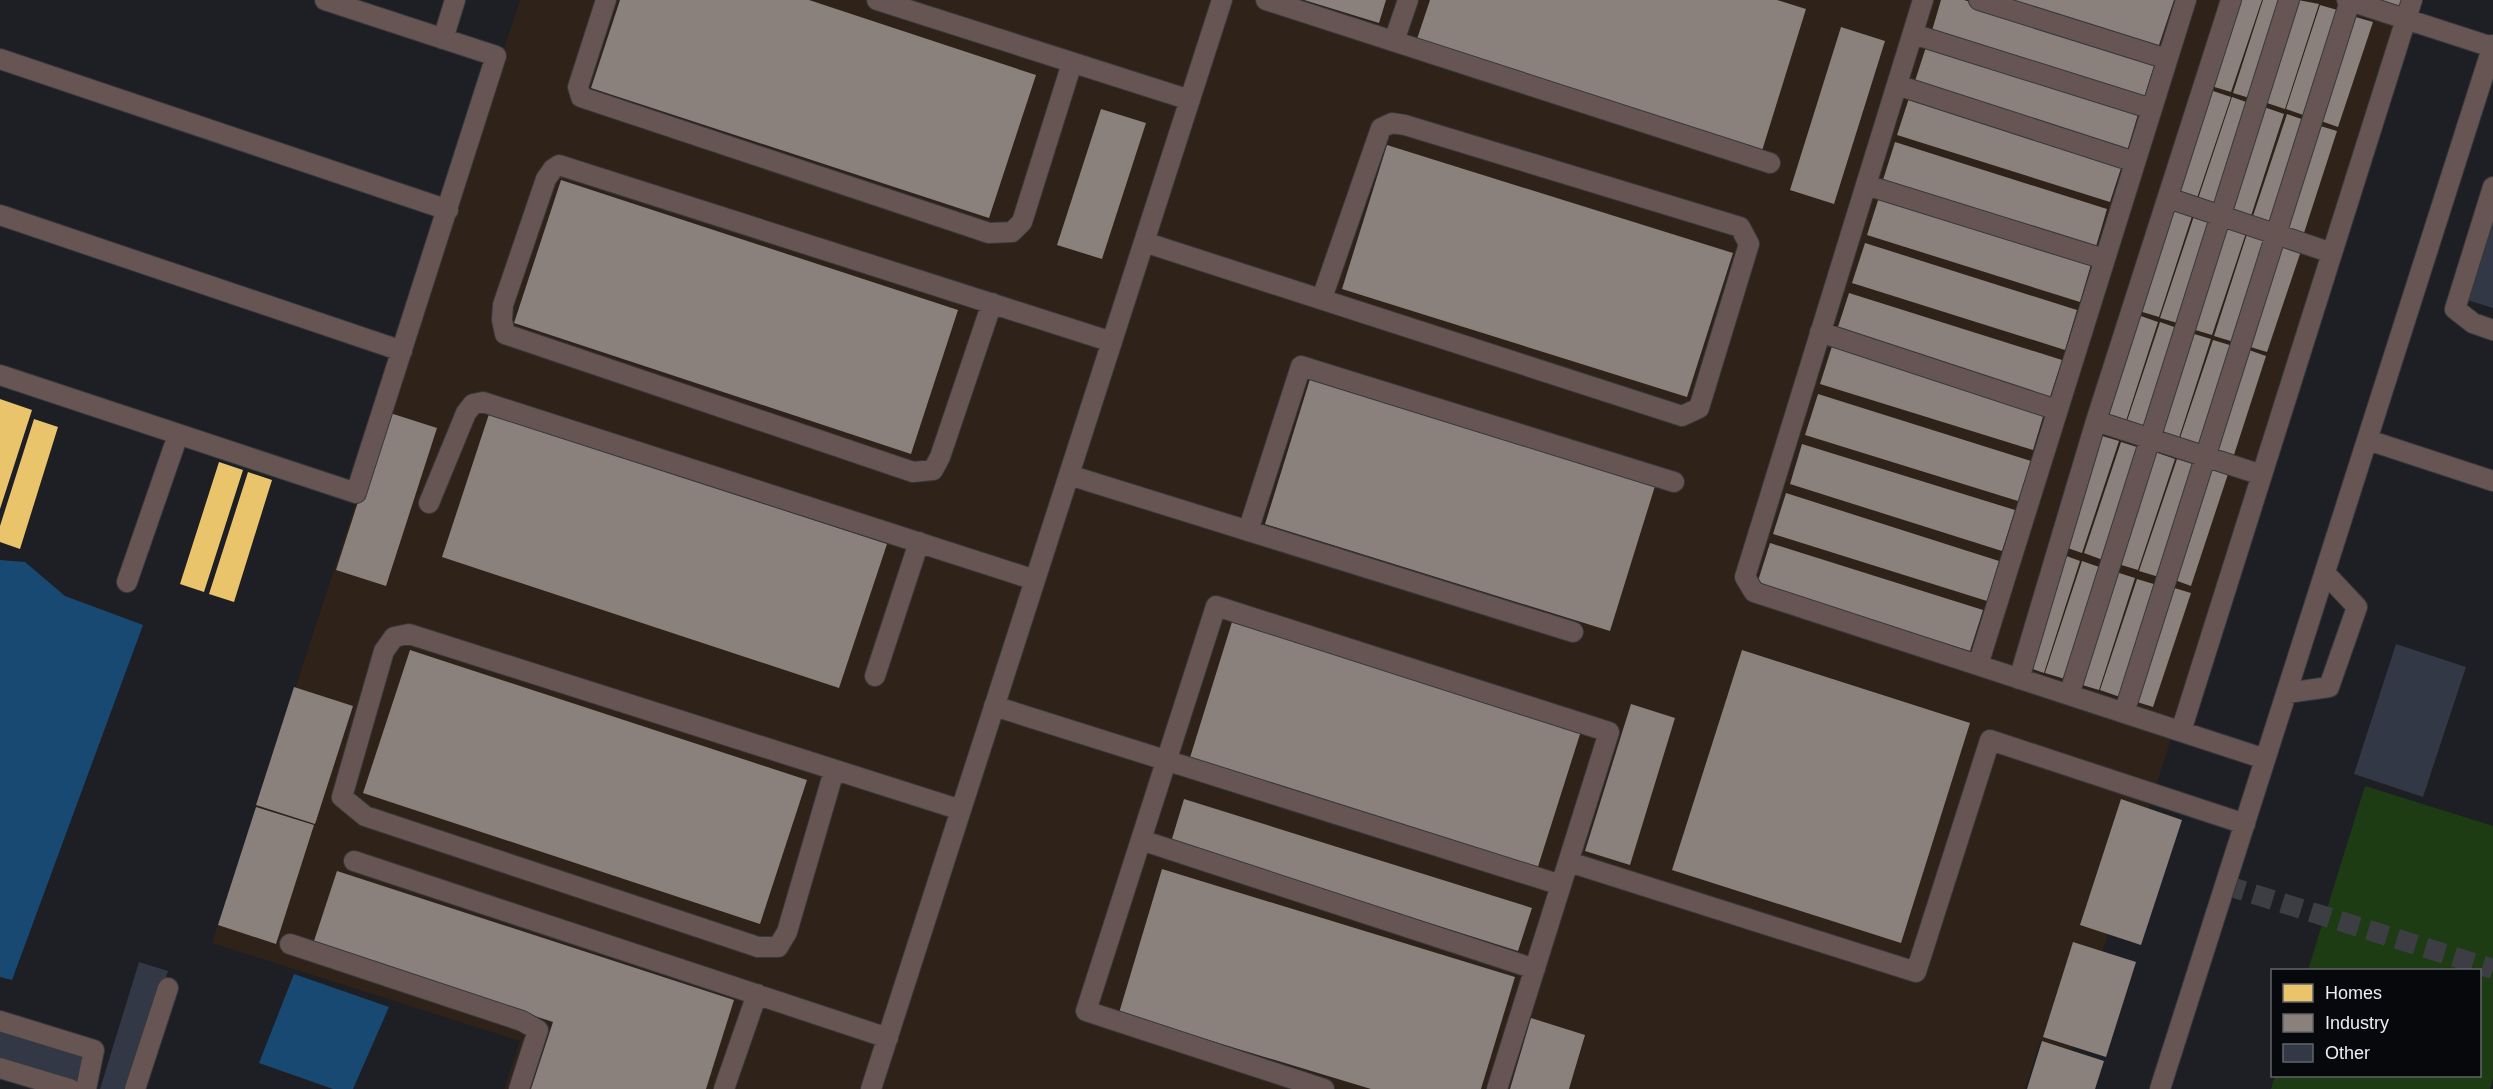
<svg xmlns="http://www.w3.org/2000/svg" width="2493" height="1089" font-family="Arial,sans-serif">
  <rect width="100%" height="100%" fill="#1e1f24"/>
  <path fill="#2e2219" d="M520 0H2410L2070 1052 2040 1041 2025 1089H504L520 1041 212 943Z"/>
  <path fill="#1e3c13" d="M2365 786 2493 826V1078L2490 1089H2271L2275 1076H2480V970H2308Z"/>
  <path fill="#184973" d="M0 560 25 562 65 596 143 625 12 980 0 977Z
    M294 974 389 1007 353 1089H333L259 1063Z"/>
  <path fill="#e9c46a" d="M0 399 32 410 0 509Z
    M34 419 58 427 20 549 0 542V526Z
    M219 462 243 470 204 592 180 584Z
    M248 472 272 480 234 602 209 594Z"/>
  <path fill="#8a817c" d="M620 0H809L1036 75 989 218 591 88Z
    M1304 0H1386L1379 23Z
    M1430 0H1777L1806 9 1761 154 1415 45Z
    M1941 0H1964L2156 60 2143 101 1931 34Z
    M1999 0H2174L2157 51Z
    M2239 0H2262L2231 92 2211 86Z
    M2263 0H2286L2253 99 2233 93Z
    M2298 0 2319 4 2285 109 2264 102Z
    M2381 0H2404L2401 9 2380 3Z
    M2320 5 2341 11 2306 116 2286 109Z
    M2352 16 2373 22 2338 127 2318 120Z
    M1841 27 1885 41 1834 204 1790 190Z
    M1927 44 2139 111 2127 151 1914 84Z
    M2210 90 2231 97 2196 201 2176 195Z
    M1910 95 2123 162 2110 202 1897 135Z
    M2232 97 2252 104 2218 208 2197 202Z
    M2264 107 2284 114 2250 219 2230 212Z
    M1101 109 1146 123 1102 259 1057 245Z
    M2287 114 2307 121 2272 225 2252 219Z
    M2317 125 2337 131 2303 236 2283 229Z
    M1895 142 2107 209 2095 250 1882 183Z
    M1387 145 1733 253 1687 397 1342 289Z
    M561 180 958 310 911 454 514 323Z
    M1880 194 2092 261 2080 302 1867 235Z
    M2173 206 2193 213 2159 317 2139 311Z
    M2195 213 2215 220 2181 324 2160 318Z
    M2227 224 2247 230 2212 335 2192 329Z
    M2248 231 2269 237 2234 342 2214 336Z
    M2281 241 2302 248 2267 352 2247 346Z
    M1865 243 2077 310 2065 350 1852 283Z
    M1849 293 2062 360 2049 400 1836 333Z
    M2138 315 2158 322 2124 427 2103 420Z
    M2160 322 2180 329 2145 434 2125 427Z
    M2191 333 2211 339 2177 444 2157 437Z
    M2213 340 2233 346 2199 451 2178 444Z
    M1833 343 2045 410 2033 450 1820 384Z
    M2246 349 2266 356 2232 461 2211 454Z
    M1310 379 1655 486 1610 631 1265 524Z
    M1818 394 2031 461 2018 501 1805 435Z
    M387 412 437 428 386 586 336 570Z
    M489 414 887 544 839 688 442 557Z
    M2099 435 2119 441 2082 553 2062 546Z
    M2121 442 2140 448 2103 560 2084 553Z
    M1802 444 2015 510 2002 551 1790 484Z
    M2155 452 2175 459 2138 570 2118 564Z
    M2177 459 2196 465 2159 577 2139 571Z
    M2209 468 2228 474 2191 586 2172 579Z
    M1786 493 1999 561 1987 601 1773 534Z
    M1770 543 1983 610 1970 651 1757 584Z
    M2061 554 2080 561 2044 673 2024 666Z
    M2082 561 2102 568 2065 679 2045 673Z
    M2116 572 2135 578 2099 690 2079 684Z
    M2137 579 2157 585 2120 697 2100 690Z
    M2171 587 2191 593 2153 707 2134 701Z
    M1232 622 1581 731 1536 873 1188 764Z
    M410 650 807 780 760 924 363 793Z
    M1742 650 1970 723 1901 943 1672 870Z
    M294 687 353 706 315 824 256 805Z
    M1631 704 1675 718 1630 865 1585 851Z
    M1184 799 1532 908 1518 951 1171 842Z
    M2121 799 2182 820 2141 945 2080 925Z
    M256 807 314 825 276 944 218 925Z
    M1162 869 1515 977 1481 1089H1371L1119 1013Z
    M337 871 734 1000 706 1089H531L553 1022 313 944Z
    M2073 942 2136 962 2106 1057 2043 1037Z
    M1531 1018 1585 1035 1569 1089H1510Z
    M2042 1041 2104 1061 2095 1089H2027Z"/>
  <path fill="#323846" d="M2493 211V308L2464 299Z
    M2396 644 2466 667 2423 797 2354 774Z
    M139 962 168 971 132 1089H100Z
    M0 1027 88 1055 78 1085 0 1060Z"/>
  <g fill="none" stroke-linecap="round" stroke-linejoin="round">
    <path stroke="#3d3e43" stroke-width="20" stroke-dasharray="20 10" stroke-linecap="butt" d="M2225 885 2493 969"/>
    <g stroke="#37393c" stroke-width="22">
      <path id="minor" d="M606 0 578 87 581 97 989 233 1012 232 1022 222 1072 63
        M877 0 1190 100
        M1266 0 1770 163
        M1923 0 1745 577 1754 592 2265 759
        M1979 0 2167 59
        M2347 0 2492 47
        M1913 34 2152 109
        M443 39 455 0
        M1394 41 1408 0
        M0 59 448 210
        M1897 85 2135 162
        M1866 185 2104 259
        M2493 187 2455 309 2473 323 2493 330
        M2168 198 2332 253
        M0 215 402 351
        M1144 242 1682 416 1699 408 1749 244 1740 227 1405 125 1392 123 1381 128 1322 298
        M992 303 940 457 933 470 913 472 505 334 502 320 503 305 546 179 553 169 559 165 1112 342
        M1820 332 2057 410
        M0 375 356 493 496 56 325 0
        M2096 421 2262 475
        M2368 440 2493 481
        M1069 475 1573 632
        M429 503 466 413 473 404 483 402 1035 580
        M1248 531 1301 366 1674 482
        M127 582 178 435
        M1978 665 2186 0
        M875 676 919 542
        M2019 679 2096 421 2231 0
        M2287 693 2329 687 2357 607 2325 573
        M2069 695 2289 0
        M994 706 1561 885
        M2124 713 2350 1
        M2181 731 2412 0
        M834 771 787 932 778 947H758L365 816 342 797 384 651 394 637 409 634 961 810
        M1141 840 1535 969
        M354 861 888 1038
        M1569 862 1916 972 1990 740 2245 824
        M290 944 522 1021 538 1030 519 1089
        M0 1021 94 1050 86 1089
        M0 1068 70 1089
        M135 1089 168 988
        M724 1089 757 994
        M871 1089 1222 0
        M1324 1089 1086 1011 1216 606 1609 732 1497 1089
        M2160 1089 2493 45"/>
    </g>
    <use href="#minor" stroke="#665552" stroke-width="20"/>
  </g>
  <rect x="2271" y="969" width="210" height="108" fill="#07080c" stroke="#626469" stroke-width="1.5"/>
  <rect x="2283" y="984" width="30" height="18" fill="#e9c46a" stroke="#626469" stroke-width="1.5"/>
  <text x="2325" y="999" font-size="18" fill="#ebeef5">Homes</text>
  <rect x="2283" y="1014" width="30" height="18" fill="#8a817c" stroke="#626469" stroke-width="1.5"/>
  <text x="2325" y="1029" font-size="18" fill="#ebeef5">Industry</text>
  <rect x="2283" y="1044" width="30" height="18" fill="#323846" stroke="#626469" stroke-width="1.5"/>
  <text x="2325" y="1059" font-size="18" fill="#ebeef5">Other</text>
</svg>
